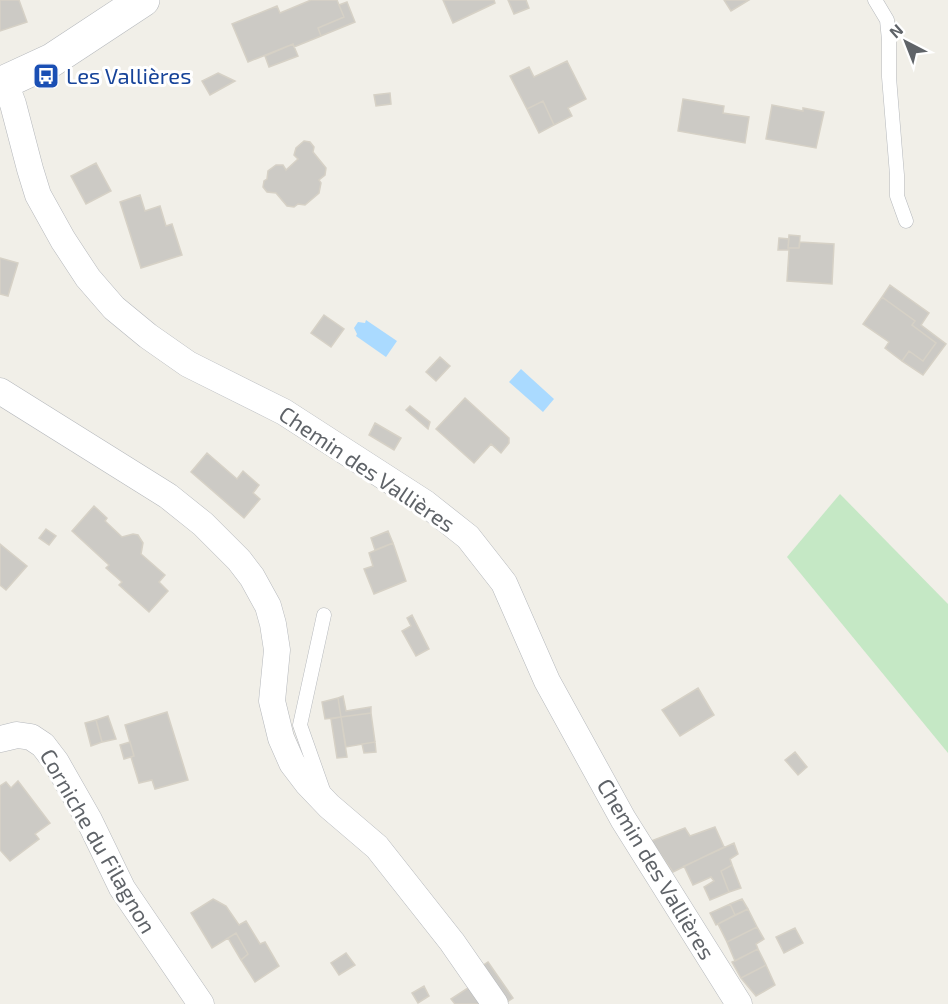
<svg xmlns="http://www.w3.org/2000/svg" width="948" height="1004" font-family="'Exo 2',sans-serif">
  <rect width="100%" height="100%" fill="#f1efe8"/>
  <path fill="#c5e8c5" d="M840 494 948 604V753L787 557Z"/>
  <path fill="#aadaff" d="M366 320 397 341 386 357 356 336 357 334 354 328 358 322 365 323Z
    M521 369 554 399 543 412 509 382Z"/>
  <path fill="#cccac5" stroke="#d6d1c6" stroke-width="1.5" d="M0 0H19L27 22 0 31Z
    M311 0H337L344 17 318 28 321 36 294 47 293 44 248 62 232 24 277 6 280 13Z
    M443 0H494L495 3 453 23Z
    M508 0H526L529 8 514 14Z
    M724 0H749L731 11Z
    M347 2 355 22 321 36 318 28 344 17 339 5Z
    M293 44 298 56 269 67 265 56Z
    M567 61 586 99 568 108 572 116 554 125 543 101 527 109 510 76 529 67 534 77Z
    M218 73 235 81 210 95 202 81Z
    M390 93 391 104 376 106 374 95Z
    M683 99 724 106 723 113 749 117 745 143 678 131Z
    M543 101 554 125 539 133 527 109Z
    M772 105 803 111V108L824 112 816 148 766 139Z
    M304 141 310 142 314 147 313 152 326 168 325 175 319 180 321 183 319 193 305 205 298 204 294 207 287 206 276 193 267 192 263 187 264 181 267 179 268 171 276 165H283L286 170 298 159 294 155 296 148Z
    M96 163 111 191 86 204 71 176Z
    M140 195 145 211 160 206 166 226 172 224 182 255 141 268 120 202Z
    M789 235 800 236 799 248H788Z
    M779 238 789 239 788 248H799L800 242 834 244 832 284 787 281 789 250H778Z
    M0 258 18 263 8 296 0 294Z
    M890 285 929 313 921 325 946 344 923 375 902 361 909 351 923 361 936 343 912 325 915 321 882 297Z
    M882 297 915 321 912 325 936 343 923 361 909 351 902 361 885 348 889 342 863 324Z
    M324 315 344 329 331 347 311 333Z
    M440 357 450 366 436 381 426 372Z
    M465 398 509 438V443L501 453 491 444 474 463 436 429Z
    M410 406 430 422 428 429 406 410Z
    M375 423 401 438 394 450 369 435Z
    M207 453 237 479 243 471 259 485 253 493 260 499 244 518 191 472Z
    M94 506 107 518 105 521 122 537 133 534 138 535 143 543 141 554 165 575 159 582 168 591 149 612 119 585 122 582 106 568 109 565 72 531Z
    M46 529 56 536 49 545 39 538Z
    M388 531 393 543 375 550 371 538Z
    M393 543 406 581 374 594 364 569 373 566 369 553Z
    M0 544 27 566 6 590 0 585Z
    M412 615 429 649 416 656 402 631 411 626 407 618Z
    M698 688 714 715 680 736 662 710Z
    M343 696 346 711 371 707V713L341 717 338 698Z
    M338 698 341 717 325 719 322 702Z
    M167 712 188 780 155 789 152 780 139 783 131 757 134 756 125 725Z
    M371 713 375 742 346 747 341 717Z
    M108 716 116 739 102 742 96 720Z
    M341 717 347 757 337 758 331 719Z
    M96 720 102 742 91 746 85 723Z
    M130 742 134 756 124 759 120 745Z
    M375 742 376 752 364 753 362 744Z
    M795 752 807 767 798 775 785 760Z
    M18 781 50 823 35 834 39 839 10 861 0 850V786L6 782 11 788Z
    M715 827 724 847 673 872 651 841 685 828 690 836Z
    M734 843 738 854 730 859 732 865 721 871 729 892 710 900 704 887 714 881 711 877 693 885 684 866Z
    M732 865 741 888 729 892 721 871Z
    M213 899 226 906 239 925 246 921 260 944 265 942 279 966 255 982 241 960 248 954 236 933 212 948 191 913Z
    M742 899 748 909 735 915 730 904Z
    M730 904 735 915 716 925 710 913Z
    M748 909 757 927 727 942 718 924Z
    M757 927 764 939 756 944 758 949 735 961 727 942Z
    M795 928 803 943 784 953 776 937Z
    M236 933 248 954 241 960 228 938Z
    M758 949 766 965 741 978 732 962Z
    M346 953 355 965 339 975 331 963Z
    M488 962 513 998 504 1004 479 968Z
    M766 965 775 985 756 996 741 978Z
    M424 986 429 996 418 1003 412 993Z
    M471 986 484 1004H455L451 999Z"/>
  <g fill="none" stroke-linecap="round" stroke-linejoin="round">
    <g stroke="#b5b8bc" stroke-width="15">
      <path id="service" d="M875 0 887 20 889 40V77L897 175V196L906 221
        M324 793 300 725 324 615"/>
    </g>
    <g stroke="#b5b8bc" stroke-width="27">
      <path id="minor" d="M5 83 13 104 30 169 38 195 63 240 88 278 114 308 148 336 188 364 284 412 425 503 468 537 504 583 547 681 623 819 739 1004
        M0 391 168 496 203 524 239 560 252 577 268 606 273 624 277 650 272 701 281 738 292 763 308 784 329 806 377 847 452 942 495 1004
        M0 739 17 735 31 737 43 745 56 762 89 820 122 888 201 1004"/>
    </g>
    <g stroke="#b5b8bc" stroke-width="34">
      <path id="tertiary" d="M0 84 52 60 143 0"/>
    </g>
    <use href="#service" stroke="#fff" stroke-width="14"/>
    <use href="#minor" stroke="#fff" stroke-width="26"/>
    <use href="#tertiary" stroke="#fff" stroke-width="33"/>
  </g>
  <defs>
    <g id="bus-square" transform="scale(1.35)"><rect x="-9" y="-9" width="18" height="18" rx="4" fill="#1a4fb4" stroke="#fff"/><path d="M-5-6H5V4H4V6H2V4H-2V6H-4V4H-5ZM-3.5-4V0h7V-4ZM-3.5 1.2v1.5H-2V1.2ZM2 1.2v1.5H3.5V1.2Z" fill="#fff"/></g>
  </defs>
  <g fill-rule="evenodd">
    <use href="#bus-square" x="46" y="76"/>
  </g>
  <g text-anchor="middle" stroke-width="6" stroke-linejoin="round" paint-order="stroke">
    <g font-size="22" fill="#164399" stroke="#fff" text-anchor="start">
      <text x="66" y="84">Les Vallières</text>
    </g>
    <g font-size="22" fill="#5f6368" stroke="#fff">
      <text transform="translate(367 469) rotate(34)" y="8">Chemin des Vallières</text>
      <text transform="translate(98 841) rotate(60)" y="8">Corniche du Filagnon</text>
      <text transform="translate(656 869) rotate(59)" y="8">Chemin des Vallières</text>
    </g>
  </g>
  <g transform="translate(906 42) rotate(318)" stroke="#ffffff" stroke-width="4.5" paint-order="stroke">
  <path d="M0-4.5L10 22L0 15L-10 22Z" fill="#5f6368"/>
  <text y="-9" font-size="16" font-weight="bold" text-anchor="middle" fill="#5f6368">N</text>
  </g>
</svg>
